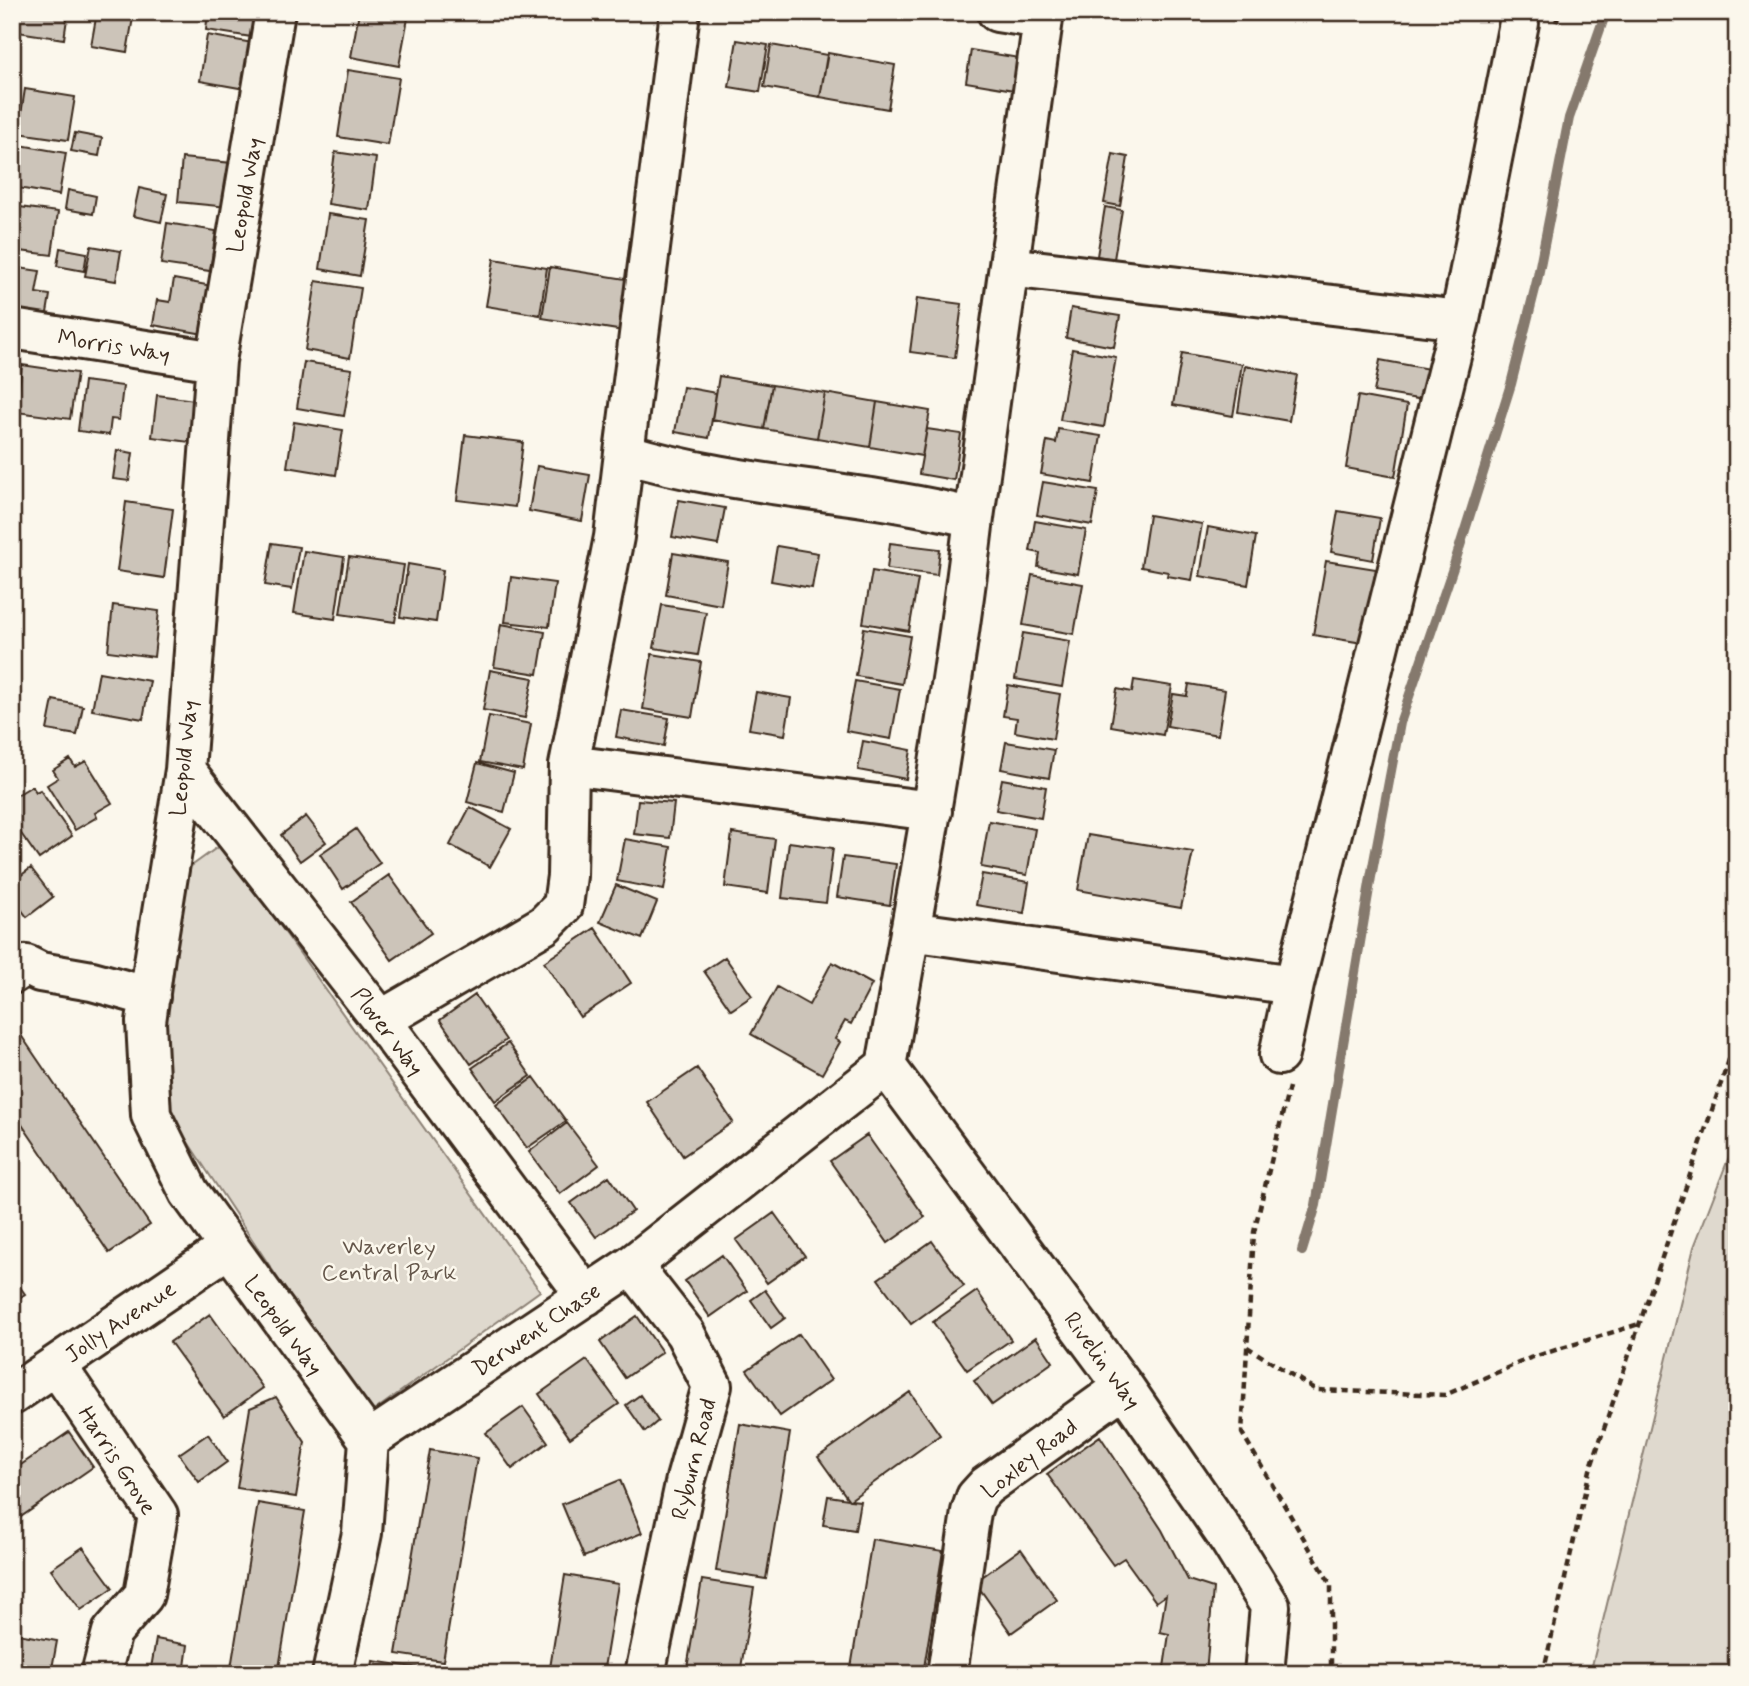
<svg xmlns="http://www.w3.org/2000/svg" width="1749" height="1686" font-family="Mynerve,sans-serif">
  <rect width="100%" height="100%" fill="#fbf7ec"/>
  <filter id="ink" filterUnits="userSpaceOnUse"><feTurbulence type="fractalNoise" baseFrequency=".0143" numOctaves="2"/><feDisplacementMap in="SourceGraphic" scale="14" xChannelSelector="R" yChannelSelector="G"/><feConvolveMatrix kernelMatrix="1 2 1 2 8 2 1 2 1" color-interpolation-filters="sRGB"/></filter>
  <g filter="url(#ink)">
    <path fill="#dfd9ce" stroke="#8d8276" stroke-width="2" d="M222 844 540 1291 368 1415 170 1115 162 1022 179 875Z
      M1737 1136V1674H1590L1694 1247Z"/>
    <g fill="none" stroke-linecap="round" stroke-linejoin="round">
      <path stroke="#85796d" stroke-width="10" d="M1302 1251 1316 1205 1371 877 1400 723 1454 565 1511 384 1537 281 1569 118 1606 12"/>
    </g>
    <path fill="#ccc4b9" stroke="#3b2a1e" stroke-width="2" d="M21 12H68L64 39 18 32Z
      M97 12H134L127 52 91 46Z
      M208 12H262L258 38 206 30Z
      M359 12H378L408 18 399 66 351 57Z
      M207 35 253 43 245 89 200 81Z
      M737 40 768 45 760 92 729 87Z
      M771 45 827 55 820 97 764 87Z
      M971 50 1019 58 1014 90 966 82Z
      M828 53 895 65 888 109 820 97Z
      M348 70 399 78 388 145 338 137Z
      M25 89 75 97 68 140 18 133Z
      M75 133 102 138 99 156 71 151Z
      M20 145 66 153 59 195 12 187Z
      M335 152 376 158 369 210 328 204Z
      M1113 154 1128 157 1120 206 1104 203Z
      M182 158 232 163 228 207 178 202Z
      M139 188 167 194 161 222 133 216Z
      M68 190 96 196 93 214 65 209Z
      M12 206 58 212 52 255 12 250Z
      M1105 207 1122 210 1114 259 1097 256Z
      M328 214 369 220 360 276 320 269Z
      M167 223 216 231 210 271 161 264Z
      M91 246 121 251 116 281 85 276Z
      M60 248 87 253 84 271 57 266Z
      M494 259 547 268 540 315 486 306Z
      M12 267 40 271 36 293 50 295 46 319 12 313Z
      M550 267 632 280 624 331 542 318Z
      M174 279 212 286 204 334 153 325 157 300 170 302Z
      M316 281 361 288 350 358 305 350Z
      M917 298 962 304 955 358 910 352Z
      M1071 308 1120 316 1114 347 1066 338Z
      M1072 349 1116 357 1104 427 1060 420Z
      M1182 353 1242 364 1233 416 1173 405Z
      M1380 360 1429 369 1424 400 1374 392Z
      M304 362 352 369 344 416 297 408Z
      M22 365 77 373 70 419 16 412Z
      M1245 366 1297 375 1289 421 1238 412Z
      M719 376 772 385 764 429 712 420Z
      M84 381 123 386 119 420 111 419 109 435 78 431Z
      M772 385 825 393 817 438 764 429Z
      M683 387 716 393 709 438 675 432Z
      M825 393 877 402 870 447 817 438Z
      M157 395 195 400 189 442 152 437Z
      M1358 396 1407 405 1395 477 1346 468Z
      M877 402 930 411 922 456 870 447Z
      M294 422 343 430 336 475 287 467Z
      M927 429 961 434 954 480 919 474Z
      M1058 429 1101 436 1093 483 1041 474 1047 441 1056 443Z
      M465 435 523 442 515 507 457 500Z
      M117 450 133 453 129 481 113 479Z
      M537 466 590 475 582 521 529 511Z
      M1043 482 1098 491 1092 525 1037 515Z
      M679 500 725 508 718 545 672 537Z
      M126 502 173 509 164 578 117 571Z
      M1338 511 1380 518 1373 560 1331 552Z
      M1149 515 1202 524 1192 580 1167 576 1168 572 1141 567Z
      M1035 521 1086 530 1078 574 1038 567 1040 553 1030 551Z
      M1208 527 1256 536 1248 585 1200 576Z
      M272 543 299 547 292 589 265 585Z
      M890 543 940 549 937 575 887 569Z
      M777 546 818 553 812 588 771 581Z
      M304 551 344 557 335 619 294 613Z
      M673 553 728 562 721 605 666 595Z
      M349 557 404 565 395 622 340 614Z
      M1326 561 1376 569 1363 643 1313 635Z
      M408 564 443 570 436 622 400 617Z
      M872 571 918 579 909 631 863 623Z
      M1032 575 1083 584 1074 634 1023 625Z
      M511 577 555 583 549 627 505 622Z
      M113 605 159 611 154 657 108 651Z
      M662 605 706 612 698 655 654 648Z
      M501 624 545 632 538 674 494 667Z
      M864 628 910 636 902 684 856 676Z
      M1023 633 1070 641 1062 687 1015 679Z
      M652 654 701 662 692 717 643 709Z
      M490 670 533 678 525 718 483 710Z
      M99 672 150 681 143 719 92 710Z
      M1134 680 1172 686 1163 735 1111 726 1117 689 1132 692Z
      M855 681 900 689 891 739 846 731Z
      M1189 684 1225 690 1218 735 1167 726 1173 694 1187 696Z
      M1008 685 1060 694 1053 739 1015 732 1017 718 1003 716Z
      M756 692 791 698 785 735 749 729Z
      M53 700 83 706 77 735 47 730Z
      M621 710 669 718 664 746 616 737Z
      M489 716 531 724 523 770 480 762Z
      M863 741 911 750 906 779 858 770Z
      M1006 742 1054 750 1049 778 1001 769Z
      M70 759 75 767 86 761 112 803 95 813 97 817 75 830 47 785 58 778 53 770Z
      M477 763 514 773 504 812 467 802Z
      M1002 779 1046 787 1041 818 996 810Z
      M32 786 36 792 40 790 72 836 39 859 15 825 12 827V798Z
      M638 800 674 803 670 838 634 834Z
      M470 807 511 829 490 867 450 845Z
      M306 816 326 842 300 861 281 835Z
      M989 821 1035 829 1027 875 981 867Z
      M356 829 380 863 343 889 320 854Z
      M732 833 775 839 768 893 725 887Z
      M1088 835 1193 852 1181 908 1078 890Z
      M625 839 671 847 664 890 617 881Z
      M789 842 833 848 826 903 782 898Z
      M843 857 896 864 890 905 837 897Z
      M31 868 53 897 27 917 12 897V882Z
      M982 874 1029 882 1024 913 976 905Z
      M389 875 431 933 392 960 351 902Z
      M616 885 657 902 642 939 600 922Z
      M595 928 631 983 580 1017 544 962Z
      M725 957 752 996 731 1010 704 971Z
      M832 962 872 984 851 1024 845 1021 835 1039 840 1042 822 1074 751 1034 777 987 809 1005Z
      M475 995 506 1040 471 1064 440 1020Z
      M12 1022 150 1225 109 1253 12 1110Z
      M508 1043 531 1076 495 1101 472 1068Z
      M697 1068 733 1122 683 1156 647 1102Z
      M534 1077 566 1121 527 1148 496 1105Z
      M567 1123 599 1165 560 1194 529 1152Z
      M867 1135 925 1217 888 1243 830 1161Z
      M609 1176 633 1211 596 1237 571 1203Z
      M774 1213 805 1256 767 1283 736 1240Z
      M932 1241 964 1286 911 1324 878 1279Z
      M722 1255 747 1291 710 1317 685 1281Z
      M12 1276 25 1294 12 1303Z
      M765 1290 785 1318 771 1328 751 1300Z
      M977 1291 1011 1340 967 1370 933 1322Z
      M210 1314 263 1388 224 1416 170 1342Z
      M637 1316 662 1352 625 1378 600 1342Z
      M799 1334 831 1380 780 1416 747 1370Z
      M1036 1337 1053 1362 992 1405 974 1381Z
      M587 1360 619 1404 570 1438 539 1394Z
      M910 1392 940 1435 850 1500 860 1501 855 1530 823 1525 828 1496 848 1499 818 1457Z
      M640 1395 658 1421 645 1432 626 1405Z
      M276 1397 305 1442 296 1497 237 1488 250 1408Z
      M523 1407 548 1442 512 1469 486 1433Z
      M740 1424 790 1433 766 1579 716 1571Z
      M69 1432 93 1467 12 1523V1471Z
      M208 1434 227 1462 199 1482 179 1454Z
      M1100 1436 1162 1530 1188 1580 1213 1588 1206 1674H1163L1169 1634 1160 1632 1166 1595 1156 1602 1124 1558 1113 1565 1047 1474Z
      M430 1450 477 1458 443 1661 396 1654Z
      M620 1480 642 1533 584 1557 562 1504Z
      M258 1503 305 1511 278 1674H230Z
      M872 1539 943 1551 923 1674H850Z
      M83 1547 113 1588 81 1610 51 1569Z
      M1021 1549 1057 1600 1011 1633 975 1582Z
      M565 1575 618 1584 603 1674H549Z
      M702 1580 754 1588 740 1674H686Z
      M18 1634 57 1641 51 1674H12Z
      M156 1639 188 1645 184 1674H150Z
      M373 1661 427 1669 426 1674H371Z"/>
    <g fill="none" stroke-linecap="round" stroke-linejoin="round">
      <g stroke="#3b2a1e" stroke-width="44">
        <path id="minor" d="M275 12 216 361 185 770 155 956 146 1022 151 1115 189 1192 369 1440
          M997 12 1043 19
          M1009 267 1460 320
          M12 329 216 361
          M624 453 680 12
          M974 518 1044 12
          M569 765 932 811
          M185 770 381 1020 586 1296
          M910 931 1294 985
          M12 974 26 965 40 972 92 981 150 997
          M381 1020 544 925 563 906 567 876 569 765 614 537 624 453C737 488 859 489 974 518 952 702 919 884 886 1066
          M1279 1055 1294 985 1460 320 1519 23
          M886 1066 1124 1387 1230 1541 1270 1606 1264 1674
          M632 1265 685 1333 712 1386 686 1479 645 1674
          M56 1365 158 1515 144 1595 112 1632 101 1674
          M12 1395 228 1248
          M332 1674 362 1533 369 1440 632 1265 886 1066
          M947 1674 971 1512 976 1497 986 1486 1124 1387"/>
      </g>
      <path stroke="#3b2a1e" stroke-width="4.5" stroke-dasharray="7 5" stroke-linecap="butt" d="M1556 22 1560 12
        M1289 1087 1254 1232 1242 1433 1331 1585V1674
        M1247 1347 1316 1390 1445 1395 1530 1358 1639 1324
        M1543 1674 1590 1470 1737 1036"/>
      <use href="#minor" stroke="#fbf7ec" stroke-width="38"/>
    </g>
  </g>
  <g text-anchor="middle" stroke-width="5" stroke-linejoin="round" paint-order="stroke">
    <g font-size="23" fill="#3b2a1e" stroke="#fbf7ec">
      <text transform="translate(244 195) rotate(-80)" y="8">Leopold Way</text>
      <text transform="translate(114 345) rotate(9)" y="8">Morris Way</text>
      <text transform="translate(183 758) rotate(-84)" y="8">Leopold Way</text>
      <text transform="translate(388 1031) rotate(53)" y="8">Plover Way</text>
      <text transform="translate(120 1321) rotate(-34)" y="8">Jolly Avenue</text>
      <text transform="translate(284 1325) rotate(54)" y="8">Leopold Way</text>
      <text transform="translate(536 1329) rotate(-34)" y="8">Derwent Chase</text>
      <text transform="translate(1103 1360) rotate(54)" y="8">Rivelin Way</text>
      <text transform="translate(1029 1458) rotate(-38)" y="8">Loxley Road</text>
      <text transform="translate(693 1459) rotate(-76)" y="8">Ryburn Road</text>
      <text transform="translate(118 1460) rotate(57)" y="8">Harris Grove</text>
    </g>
    <g font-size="23" fill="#64564a" stroke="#fbf7ec">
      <text x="389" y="1254">Waverley<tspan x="389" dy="26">Central Park</tspan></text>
    </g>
  </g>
  <rect width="1749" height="1686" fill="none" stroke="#fbf7ec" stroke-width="42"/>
  <rect x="21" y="21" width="1707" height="1644" fill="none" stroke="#3b2a1e" stroke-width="2.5" filter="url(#ink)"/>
</svg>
